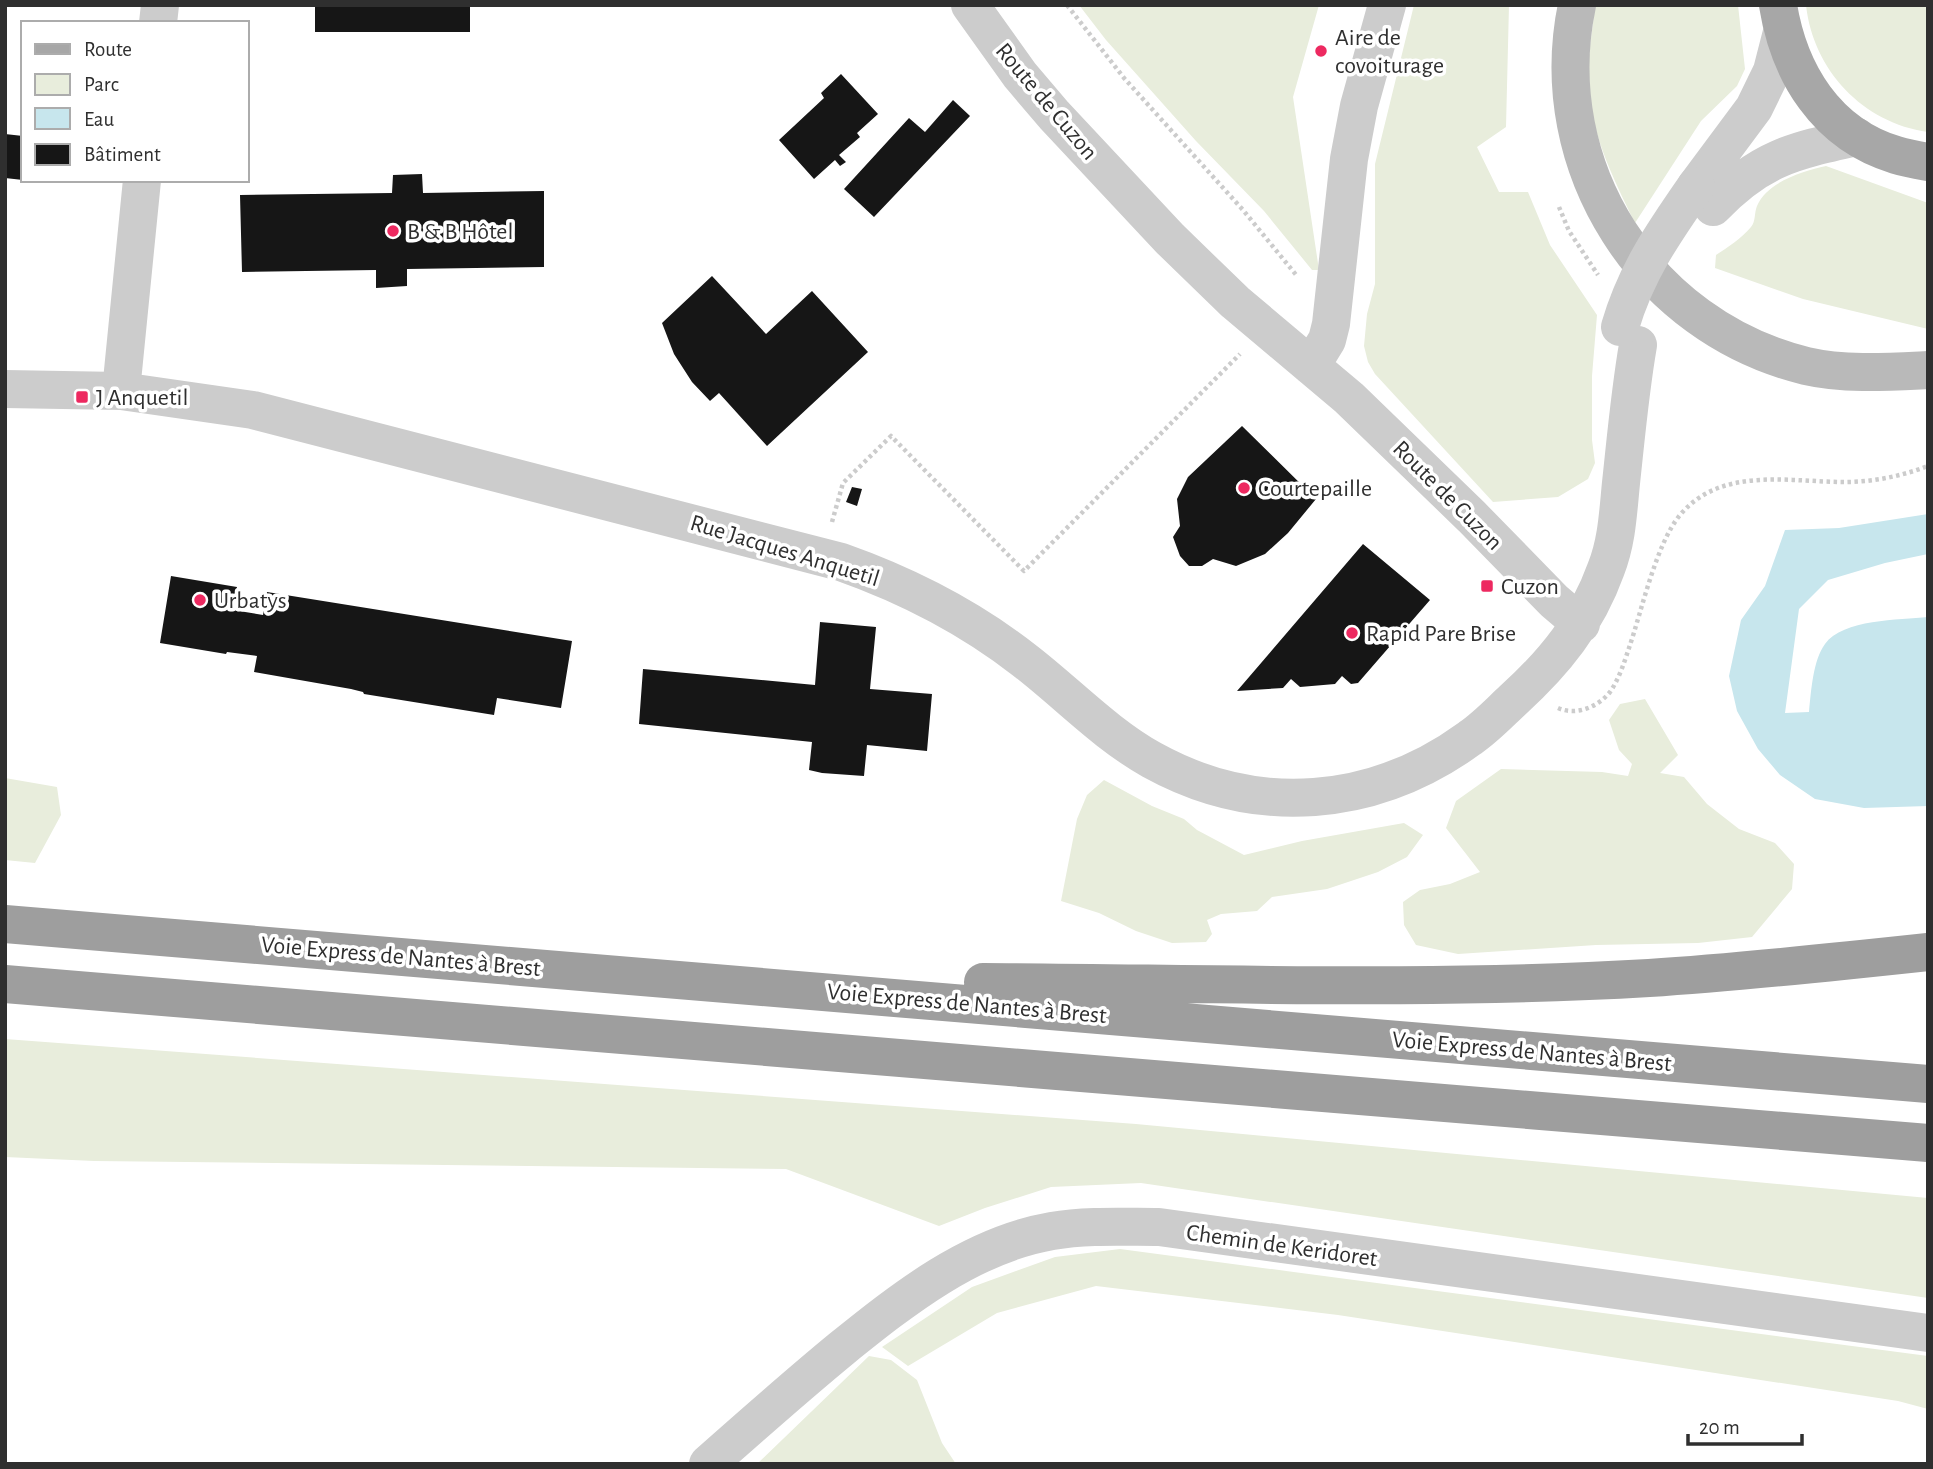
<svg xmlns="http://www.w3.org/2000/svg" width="1933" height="1469" font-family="'Alegreya Sans',sans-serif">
  <rect width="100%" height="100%" fill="#fff"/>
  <path fill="#e8eddc" d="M1079 5H1319L1293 97 1319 270H1312L1264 211 1196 141 1106 40Z
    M1414 5H1509L1506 127 1477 147 1499 192H1528L1550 245 1597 315 1592 376V440L1595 463 1588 479 1558 497 1493 502 1375 374 1368 362 1364 346 1367 314 1375 284V164Z
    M1595 5H1738L1745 69 1737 86 1701 121 1635 223C1612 176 1588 128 1588 75 1588 52 1593 28 1595 5Z
    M1806 5H1928V132C1863 123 1813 70 1806 5Z
    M1826 166 1928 203V329L1803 299 1715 268 1716 255C1728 247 1741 239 1751 227 1756 221 1754 213 1757 206 1767 182 1803 171 1826 166Z
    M1645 699 1678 755 1660 773 1684 777 1707 804 1739 829 1775 843 1794 864 1792 889 1752 937 1698 943 1596 945 1458 954 1416 945 1404 925 1403 902 1420 890 1450 884 1480 872 1446 828 1456 801 1501 769 1602 772 1628 776 1632 764 1619 750 1609 720 1620 704Z
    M5 778 57 787 61 815 35 863 5 860Z
    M1104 780 1152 806 1184 819 1197 830 1244 855 1302 841 1404 823 1423 835 1407 857 1378 872 1327 889 1272 897 1257 911 1221 914 1207 920 1212 934 1206 942 1172 943 1136 931 1099 913 1061 901 1077 819 1087 795Z
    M5 1039 1136 1124 1928 1198V1298L1141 1183 1051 1187 985 1208 939 1226 786 1169 94 1161 5 1157Z
    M1120 1249 1928 1356V1409L1898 1401 1338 1315 1096 1286 997 1313 908 1366 882 1347 972 1287 1055 1257Z
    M869 1356 891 1360 917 1380 942 1443 956 1464H757Z"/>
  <path fill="#c7e6ed" d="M1928 514V554L1885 563 1828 580 1799 609 1785 713 1809 712C1811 692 1813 660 1825 644 1843 619 1899 620 1928 617V806L1864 808 1815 799 1780 775 1758 749 1737 711 1729 676 1741 620 1765 586 1785 530 1839 528Z"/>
  <path fill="#161616" d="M315 5H470V32H315Z
    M841 74 878 114 857 133 860 137 839 155 846 162 840 166 835 160 814 179 779 140 824 98 821 93Z
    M953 100 970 116 874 217 844 189 909 118 925 132Z
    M5 134 23 136V180L5 178Z
    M422 174 423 193 544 191V267L407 269V286L376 288V270L242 272 240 195 392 193 393 175Z
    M712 276 766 334 812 291 868 352 767 446 719 393 710 401 692 382 674 354 662 323Z
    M1242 426 1316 499 1288 533 1265 554 1236 566 1213 559 1202 566H1189L1180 556 1173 537 1180 526 1177 499 1188 477Z
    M852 487 862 489 857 506 846 502Z
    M1363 544 1430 600 1358 683 1351 684 1342 676 1335 684 1300 687 1291 679 1283 688 1237 691Z
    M171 576 237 587 233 610 263 615 267 592 572 641 561 708 497 698 494 715 364 694 363 692 351 689 254 672 257 656 227 652 226 654 160 643Z
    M820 622 876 627 870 689 932 694 927 751 867 745 864 776 822 773 809 770 812 742 639 724 643 669 815 685Z"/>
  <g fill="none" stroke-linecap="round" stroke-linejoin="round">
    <path stroke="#ccc" stroke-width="4.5" stroke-dasharray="3.5 3.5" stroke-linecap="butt" d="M1067 5 1124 78 1243 210 1297 276
      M1559 207 1569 231 1598 275
      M832 522 843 483 891 436 1024 571 1240 354
      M1558 708C1576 716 1598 707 1610 692 1619 679 1624 663 1629 648 1642 610 1656 544 1680 515 1721 466 1789 482 1845 482 1873 482 1902 476 1928 466"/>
    <path stroke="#ccc" stroke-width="38" d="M970 5 1020 75 1054 115 1170 239 1235 302 1349 398 1472 517 1554 601 1581 624
      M158 23 160 5
      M1696 186 1754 108 1772 71 1782 32
      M1713 207C1760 158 1793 151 1857 137
      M1311 366 1327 340 1331 324 1349 159 1359 106 1387 5
      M5 389 121 391 253 410 841 562C906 585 969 617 1024 660 1067 693 1105 734 1152 760 1257 818 1374 808 1470 738 1486 727 1499 713 1513 700 1555 662 1587 622 1606 569 1617 541 1618 513 1621 483 1626 437 1630 391 1638 345
      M121 391 142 180
      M708 1464C752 1425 796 1386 841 1349 903 1299 971 1245 1052 1231 1087 1225 1123 1227 1159 1227L1928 1333"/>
    <path stroke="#b9b9b9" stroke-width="38" d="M1577 5C1543 167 1646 327 1806 366 1845 375 1888 372 1928 370"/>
    <path stroke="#a7a7a7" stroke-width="38" d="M1778 5C1789 73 1826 134 1896 155 1906 158 1917 160 1928 162"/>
    <path stroke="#9e9e9e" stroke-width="38" d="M5 924 1928 1084
      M983 982C1203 983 1429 991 1649 978 1742 972 1835 962 1928 952
      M5 984 1928 1143"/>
    <path stroke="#ccc" stroke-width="38" d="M1620 327C1636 272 1664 232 1696 186"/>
  </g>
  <g fill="#ed2960" stroke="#fff" stroke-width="2.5">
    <circle cx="1321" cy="51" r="7"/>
    <circle cx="393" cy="231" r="7"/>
    <rect x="75" y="390" width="14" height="14" rx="3.5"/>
    <circle cx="1244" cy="488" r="7"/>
    <rect x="1480" y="579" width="14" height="14" rx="3.5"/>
    <circle cx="200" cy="600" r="7"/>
    <circle cx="1352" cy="633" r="7"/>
  </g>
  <g text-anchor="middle" stroke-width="7" stroke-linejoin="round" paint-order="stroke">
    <g font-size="24" fill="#2f2f2f" stroke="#fff" text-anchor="start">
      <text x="1335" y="45">Aire de<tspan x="1335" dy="28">covoiturage</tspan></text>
      <text x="407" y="239">B &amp; B Hôtel</text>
      <text x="96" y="405">J Anquetil</text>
      <text x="1258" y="496">Courtepaille</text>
      <text x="1501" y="594">Cuzon</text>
      <text x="214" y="608">Urbatys</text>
      <text x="1366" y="641">Rapid Pare Brise</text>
    </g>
    <g font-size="24" fill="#2f2f2f" stroke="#fff">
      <text transform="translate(1047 101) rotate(50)" y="8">Route de Cuzon</text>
      <text transform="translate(1448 495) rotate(45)" y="8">Route de Cuzon</text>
      <text transform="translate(785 550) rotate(17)" y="8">Rue Jacques Anquetil</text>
      <text transform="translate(401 956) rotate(5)" y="8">Voie Express de Nantes à Brest</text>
      <text transform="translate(967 1003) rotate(5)" y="8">Voie Express de Nantes à Brest</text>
      <text transform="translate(1532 1051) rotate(5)" y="8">Voie Express de Nantes à Brest</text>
      <text transform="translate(1282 1245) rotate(8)" y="8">Chemin de Keridoret</text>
    </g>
  </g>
  <rect width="1933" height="1469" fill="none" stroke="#2f2f2f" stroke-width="14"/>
  <rect x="21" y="21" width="228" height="161" fill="#ffffff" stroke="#acacac" stroke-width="2"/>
  <rect x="35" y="44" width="35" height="10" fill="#a7a7a7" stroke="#acacac" stroke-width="2"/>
  <text x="84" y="56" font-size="21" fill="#2f2f2f">Route</text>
  <rect x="35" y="74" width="35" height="21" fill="#e8eddc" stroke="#acacac" stroke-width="2"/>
  <text x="84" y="91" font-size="21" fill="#2f2f2f">Parc</text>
  <rect x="35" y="108" width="35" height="21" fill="#c7e6ed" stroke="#acacac" stroke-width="2"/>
  <text x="84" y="126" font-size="21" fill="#2f2f2f">Eau</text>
  <rect x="35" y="144" width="35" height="21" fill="#161616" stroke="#acacac" stroke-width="2"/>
  <text x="84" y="161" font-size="21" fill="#2f2f2f">Bâtiment</text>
  <path d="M1688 1434v10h114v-10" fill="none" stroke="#2f2f2f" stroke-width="3.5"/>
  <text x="1699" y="1434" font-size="21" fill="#2f2f2f" stroke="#ffffff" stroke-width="5" paint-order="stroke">20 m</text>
</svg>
